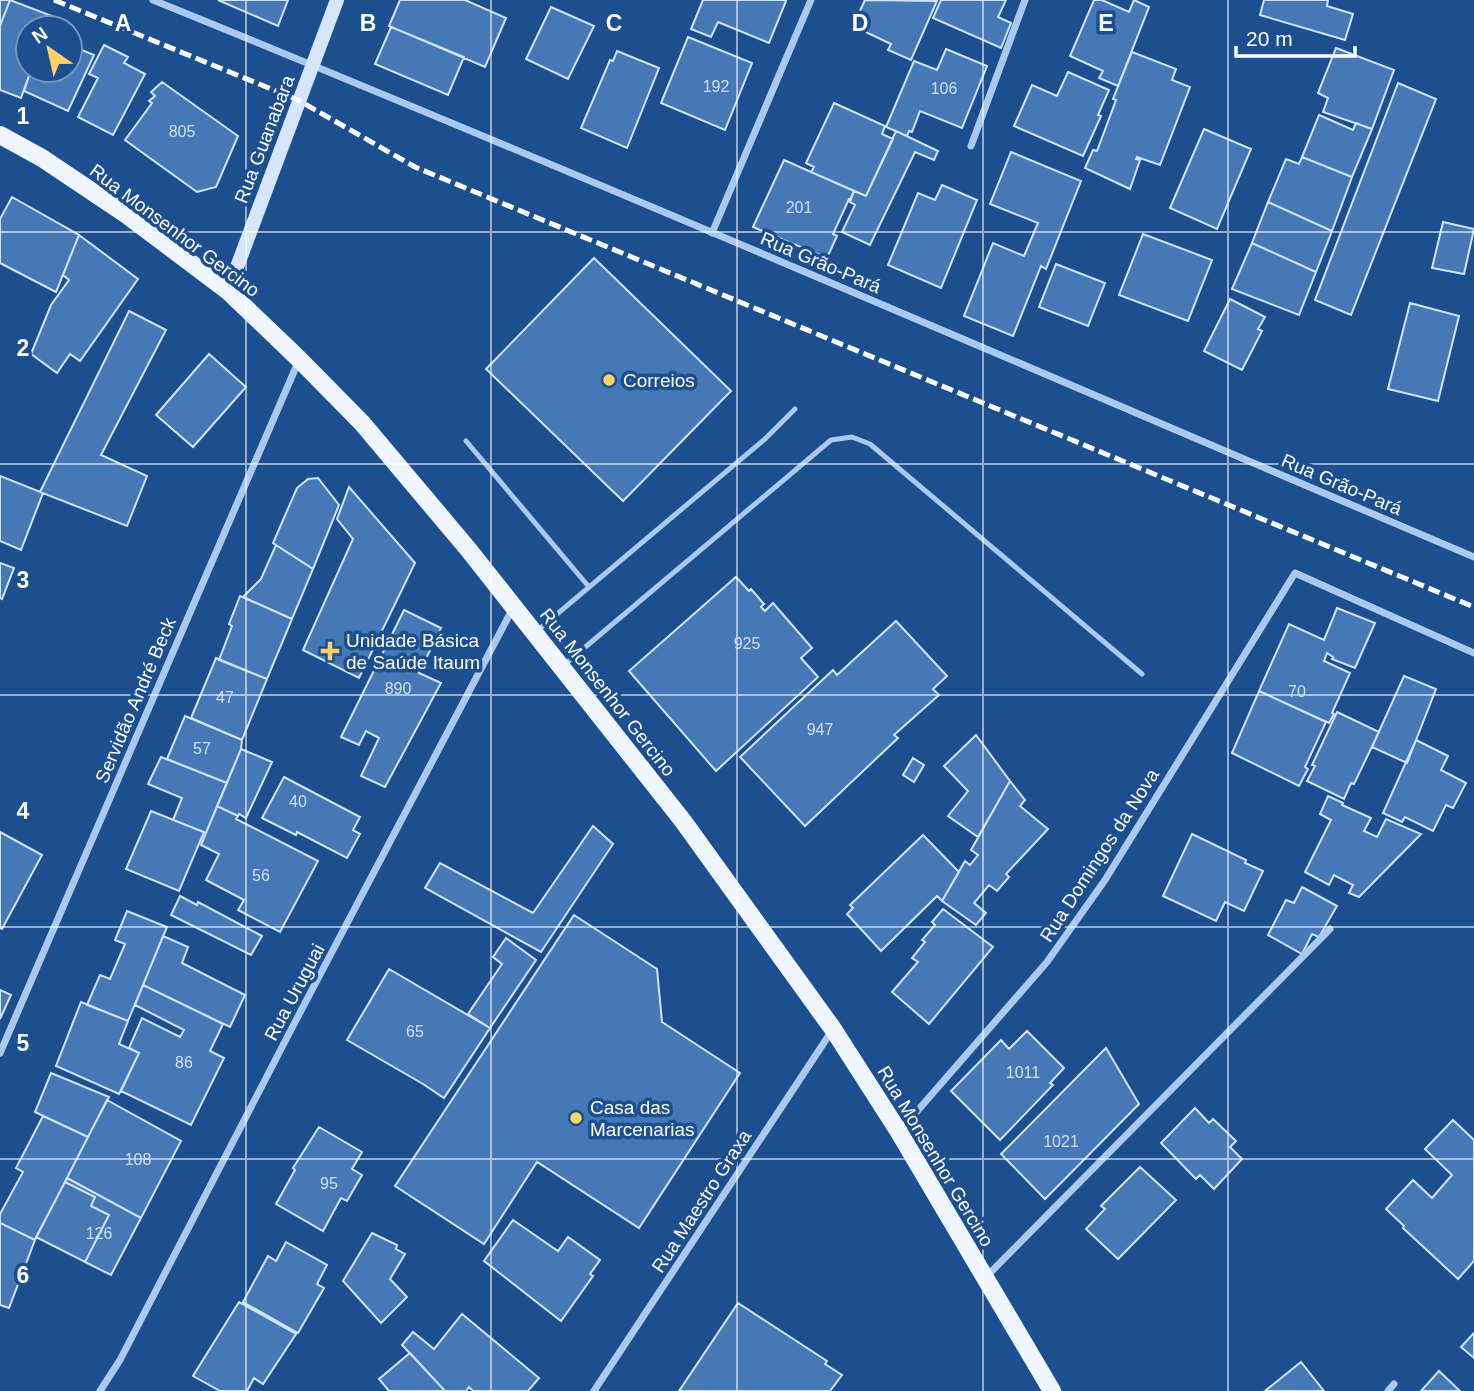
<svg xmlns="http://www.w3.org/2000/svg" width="1474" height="1391" font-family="Arial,sans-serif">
  <rect width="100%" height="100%" fill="#1b4f8f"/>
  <path fill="#4478b7" stroke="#cfe3fa" stroke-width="2" d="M0 0H10L0 26Z
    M10 0 52 16 47 28H28V70H31L21 98 0 90V26Z
    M218 0H288L278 26Z
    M400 0H468L467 1 506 18 485 67 389 26Z
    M703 0H784L786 1 769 43 718 22 711 37 691 29Z
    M865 0 937 1 911 60 888 50 891 44 853 26Z
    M941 0H1006L998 17 1011 23 1001 48 933 18Z
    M1094 0H1102L1129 12 1134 0 1149 7 1118 86 1099 78 1103 71 1070 56Z
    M1264 0H1328L1327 6 1353 14 1345 40 1260 15Z
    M551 7 594 26 568 79 526 59Z
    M391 27 464 57 448 95 375 64Z
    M688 37 752 63 725 130 661 103Z
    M70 45 94 55 68 111 24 91 31 70H70Z
    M104 45 128 57 124 63 145 74 113 135 78 117 98 78 89 74Z
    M1336 48 1394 70 1372 129 1323 112 1328 98 1318 93Z
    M946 49 987 66 962 128 920 111 912 132 909 131 907 136 886 127 914 61 937 70Z
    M617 51 659 68 627 148 581 128 610 60 613 61Z
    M1132 52 1176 69 1172 80 1190 87 1160 165 1137 157 1136 159 1140 160 1130 189 1085 168 1093 150 1097 151 1116 100 1113 99Z
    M1068 72 1109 90 1098 115 1101 116 1083 156 1014 126 1032 85 1057 96Z
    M162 82 238 136 216 187 197 192 125 140 152 103 149 101 155 96 151 92Z
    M1398 83 1436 99 1351 315 1315 300Z
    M834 103 885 126 882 134 893 139 866 196 811 172 814 167 806 163Z
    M1319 115 1353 130 1356 123 1372 129 1352 177 1302 157Z
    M1204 129 1251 149 1217 229 1170 208Z
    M896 131 938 151 934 160 915 152 870 245 842 232 855 205 850 202 854 191 866 196Z
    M1011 152 1081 181 1046 269 1041 266 1013 336 964 316 993 243 1024 256 1038 223 990 204Z
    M1302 157 1352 177 1332 231 1268 202 1286 159 1299 164Z
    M784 160 854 191 850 200 849 199 833 234 837 236 827 258 753 227Z
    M942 185 977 200 941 288 888 265 918 193 935 200Z
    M12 197 79 235 56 292 0 263V219Z
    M1268 202 1332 231 1316 272 1252 243Z
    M1443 222 1474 229 1464 274 1432 268Z
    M1143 234 1212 260 1188 321 1119 295Z
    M79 235 138 279 80 361 70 354 57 373 31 354 51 305 69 280 63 275Z
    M1252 243 1316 272 1299 315 1232 289Z
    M594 258 731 391 623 501 486 369Z
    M594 258 731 391 623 501 486 369Z
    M1056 264 1105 283 1088 326 1039 307Z
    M1230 299 1265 317 1258 329 1262 331 1242 370 1204 351Z
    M1410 303 1459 316 1438 401 1388 389Z
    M129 311 166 330 101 455 147 476 127 526 40 492Z
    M209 354 246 387 193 447 156 415Z
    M0 476 43 493 21 550 0 541Z
    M318 478 339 505 313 569 273 543 297 488 308 479Z
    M349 487 415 563 359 678 303 650 353 539 337 519Z
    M276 545 313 569 292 619 243 597 261 579Z
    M0 563 14 568 2 599 0 598Z
    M736 577 749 591 751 589 764 604 761 607 765 611 773 603 812 648 801 658 818 677 716 771 629 671Z
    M240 596 292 619 267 679 219 660 232 626 229 624Z
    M1337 608 1375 623 1355 668 1332 659 1333 657 1327 653 1324 661 1350 673 1332 713 1334 714 1329 723 1259 691 1289 624 1324 640Z
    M404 610 441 628 419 673 441 683 385 787 361 776 379 738 366 731 359 745 341 737Z
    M896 621 947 676 933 689 939 695 894 735 898 738 805 826 740 757 833 670 837 675Z
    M216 658 267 679 242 740 191 718Z
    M1404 676 1436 689 1407 763 1372 747Z
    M1259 691 1326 722 1305 767 1308 769 1299 786 1232 753Z
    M1337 712 1379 732 1354 784 1351 783 1344 799 1307 781 1315 766 1312 765Z
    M185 716 242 740 241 749 227 783 167 759Z
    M976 735 1010 781 978 837 948 816 968 791 944 766Z
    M1416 740 1448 756 1441 770 1466 783 1453 808 1446 805 1433 831 1405 817 1402 822 1383 813Z
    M241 749 272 762 246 818 239 814 238 816 217 806Z
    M161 757 227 783 206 833 173 820 182 798 148 784Z
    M913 758 924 765 914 782 903 775Z
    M284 777 360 817 353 830 360 834 347 858 297 832 296 835 262 818Z
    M1010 781 1025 800 1020 806 1048 829 1006 874 1009 877 997 891 989 885 974 903 986 913 976 925 942 901 965 861 970 865 978 855 971 850Z
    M1328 796 1343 803 1342 805 1371 818 1364 831 1377 837 1386 819 1421 834 1359 897 1349 893 1353 885 1334 875 1329 885 1305 872 1331 820 1320 814Z
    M217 806 238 816 236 819 318 861 280 932 238 910 244 900 206 880 219 854 201 845Z
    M151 811 204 832 179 891 126 869Z
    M593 826 613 844 541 952 425 888 440 863 533 913Z
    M0 832 42 855 2 929 0 928Z
    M1192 834 1246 860 1245 863 1263 871 1244 911 1225 902 1216 921 1163 896Z
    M923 835 959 872 942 901 937 896 881 951 847 914 853 908 850 905Z
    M1302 887 1337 906 1319 937 1312 934 1302 954 1268 935 1286 900 1294 903Z
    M180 896 197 905 198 902 262 936 251 955 171 915Z
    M943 909 993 947 929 1024 892 992 918 962 912 958 925 942 922 940 935 925 932 922Z
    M127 911 167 927 128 1021 87 1005 100 975 110 979 125 944 115 940Z
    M574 915 657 969 662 1022 740 1073 639 1228 537 1162 484 1244 395 1186Z
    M163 936 188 947 182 963 245 995 230 1027 143 985Z
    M506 938 536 960 490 1028 468 1014 502 964 493 957Z
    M389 969 490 1028 444 1098 423 1084 347 1040Z
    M143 985 223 1024 210 1051 224 1058 191 1125 121 1091 139 1053 129 1048 142 1018 180 1037 184 1030 135 1005Z
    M0 990 11 995 0 1019Z
    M81 1002 128 1021 119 1044 139 1053 119 1094 56 1066Z
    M1027 1031 1064 1068 1050 1083 1053 1085 1000 1140 951 1091 1001 1040 1009 1049Z
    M1106 1048 1139 1104 1045 1199 1001 1154Z
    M51 1073 109 1097 88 1137 35 1112Z
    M107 1100 181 1141 141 1218 67 1178Z
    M1195 1108 1209 1123 1213 1119 1236 1141 1230 1147 1242 1159 1214 1189 1200 1175 1196 1179 1161 1143Z
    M43 1116 88 1137 35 1240 0 1223V1214L23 1172 16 1168Z
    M1453 1120 1474 1140V1261L1458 1279 1403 1228 1404 1226 1386 1209 1413 1180 1432 1198 1452 1175 1425 1149Z
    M319 1127 362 1152 352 1169 362 1175 347 1201 341 1198 323 1231 276 1204 295 1170 293 1168Z
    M1140 1167 1176 1200 1118 1259 1086 1229 1105 1209 1101 1206Z
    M67 1178 141 1218 111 1275 85 1262 109 1215 91 1206 95 1197 65 1182Z
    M65 1182 95 1197 91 1206 109 1215 85 1262 36 1237Z
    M513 1220 558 1251 568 1237 600 1260 590 1274 593 1276 561 1321 484 1261Z
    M0 1223 35 1240 9 1308 0 1305Z
    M372 1233 397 1245 396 1249 405 1254 390 1279 407 1297 381 1323 343 1281Z
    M286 1242 327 1265 317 1284 324 1288 298 1333 243 1302 268 1256 276 1261Z
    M239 1302 296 1334 263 1384 254 1378 247 1391H220L193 1376Z
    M738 1303 827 1361 825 1364 842 1375 830 1391H679Z
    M462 1314 539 1378 528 1391H473L469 1387 466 1391H445L402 1345 413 1332 434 1349Z
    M1474 1333V1358L1461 1347Z
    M410 1353 445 1391H389L379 1379Z
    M1301 1362 1324 1391H1265Z
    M1439 1371 1460 1391H1421Z"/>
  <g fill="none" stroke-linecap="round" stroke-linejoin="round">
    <path stroke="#a9c9ee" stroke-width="5" d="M466 441 589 587
      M537 631 766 438 795 409
      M564 665 831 440 852 437 870 444 1142 674"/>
    <path stroke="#a9c9ee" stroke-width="7" d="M153 0C596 180 1034 370 1474 557
      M971 146 1025 0
      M712 233 811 0
      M0 1053 299 360
      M899 1132 1047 962 1105 880 1295 573 1474 653
      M985 1278 1330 929
      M100 1391 120 1360 294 1024 513 608
      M594 1391 833 1029
      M1388 1391 1394 1384"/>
    <path stroke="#d6e6fa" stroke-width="14" d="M228 291 337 0"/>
    <path stroke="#f0f6ff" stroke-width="18" d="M0 135 42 158 127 215 228 291 299 359 362 423 468 549 683 821 833 1029 899 1132 1052 1391"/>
    <path stroke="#fff" stroke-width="5" stroke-dasharray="12 5" stroke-linecap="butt" d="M54 0 298 100 415 167 1474 607"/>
  </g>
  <path fill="none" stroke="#fff" stroke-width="2" stroke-opacity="0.55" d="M246 0V1391M491 0V1391M737 0V1391M983 0V1391M1228 0V1391M0 232H1474M0 464H1474M0 695H1474M0 927H1474M0 1159H1474"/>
  <g fill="#ffd166" stroke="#1b4f8f" stroke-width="2.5">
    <circle cx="609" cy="380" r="7"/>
    <path d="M326.5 640.5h7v7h7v7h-7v7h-7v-7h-7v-7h7z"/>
    <circle cx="576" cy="1118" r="7"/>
  </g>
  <g text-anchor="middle" stroke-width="7" stroke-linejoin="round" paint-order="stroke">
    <g font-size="16" fill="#d0dded">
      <text x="716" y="92">192</text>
      <text x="944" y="94">106</text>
      <text x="182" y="137">805</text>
      <text x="799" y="213">201</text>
      <text x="747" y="649">925</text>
      <text x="398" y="694">890</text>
      <text x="1297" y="697">70</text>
      <text x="225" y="703">47</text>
      <text x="820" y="735">947</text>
      <text x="202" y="754">57</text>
      <text x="298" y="807">40</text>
      <text x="261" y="881">56</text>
      <text x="415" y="1037">65</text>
      <text x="184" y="1068">86</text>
      <text x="1023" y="1078">1011</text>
      <text x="1061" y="1147">1021</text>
      <text x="138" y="1165">108</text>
      <text x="329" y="1189">95</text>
      <text x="99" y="1239">126</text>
    </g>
    <g font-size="19" fill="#fff" stroke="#1b4f8f">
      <text transform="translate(264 139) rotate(-69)" y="7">Rua Guanabara</text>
      <text transform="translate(175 230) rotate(37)" y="7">Rua Monsenhor Gercino</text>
      <text transform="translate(821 262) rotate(23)" y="7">Rua Grão-Pará</text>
      <text transform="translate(1342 484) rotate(23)" y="7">Rua Grão-Pará</text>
      <text transform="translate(608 692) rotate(52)" y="7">Rua Monsenhor Gercino</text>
      <text transform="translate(135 700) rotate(-67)" y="7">Servidão André Beck</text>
      <text transform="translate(1099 855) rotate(-57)" y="7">Rua Domingos da Nova</text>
      <text transform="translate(294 992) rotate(-62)" y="7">Rua Uruguai</text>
      <text transform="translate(936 1156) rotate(59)" y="7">Rua Monsenhor Gercino</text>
      <text transform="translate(701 1201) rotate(-57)" y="7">Rua Maestro Graxa</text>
    </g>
    <g font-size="19" fill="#fff" stroke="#1b4f8f" text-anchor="start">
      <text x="623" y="387">Correios</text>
      <text x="346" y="647">Unidade Básica<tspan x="346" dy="22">de Saúde Itaum</tspan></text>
      <text x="590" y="1114">Casa das<tspan x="590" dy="22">Marcenarias</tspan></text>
    </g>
  </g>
  <g font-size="23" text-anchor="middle" font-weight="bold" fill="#fff" stroke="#1b4f8f" stroke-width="7" stroke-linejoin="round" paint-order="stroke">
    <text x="123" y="31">A</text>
    <text x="368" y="31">B</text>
    <text x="614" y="31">C</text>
    <text x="860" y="31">D</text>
    <text x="1106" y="31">E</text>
    <text x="23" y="124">1</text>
    <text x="23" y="356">2</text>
    <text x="23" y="588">3</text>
    <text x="23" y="819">4</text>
    <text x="23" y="1051">5</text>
    <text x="23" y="1283">6</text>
  </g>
  <g transform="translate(49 49) rotate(326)"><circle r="33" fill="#1b4f8f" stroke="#7695bc" stroke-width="2"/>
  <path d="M0-5L12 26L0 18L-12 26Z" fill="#ffd166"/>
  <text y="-10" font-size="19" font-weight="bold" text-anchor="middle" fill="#ffffff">N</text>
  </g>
  <path d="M1236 46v10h119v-10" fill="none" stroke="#ffffff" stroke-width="3.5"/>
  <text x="1246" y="46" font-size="21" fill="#ffffff" stroke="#1b4f8f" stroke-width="5" paint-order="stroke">20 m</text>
</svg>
